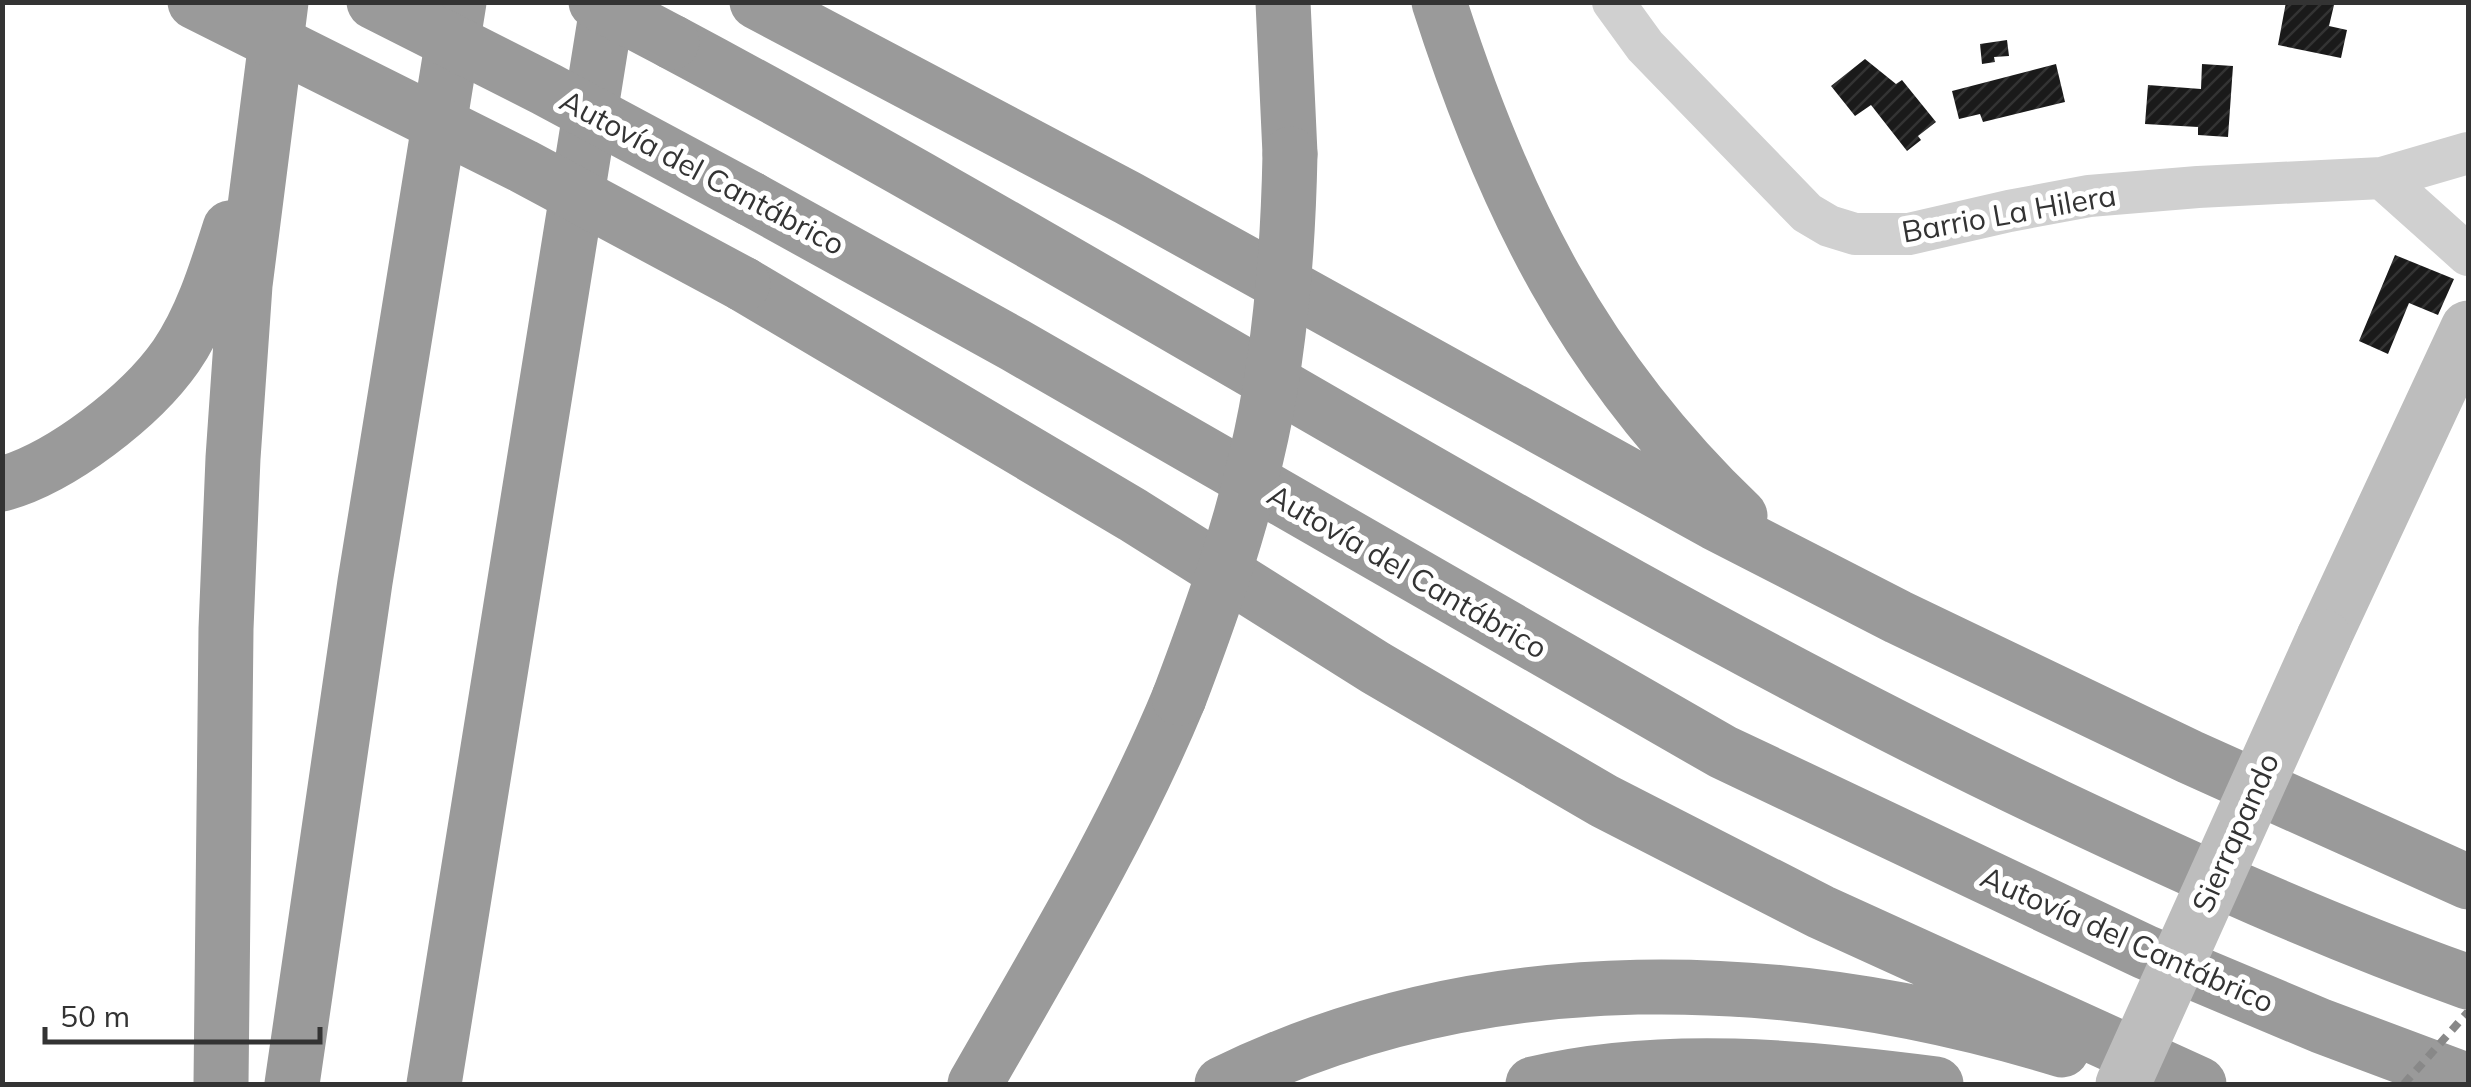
<svg xmlns="http://www.w3.org/2000/svg" width="2471" height="1087" font-family="Mulish,sans-serif">
  <defs>
    <pattern id="building-hatch" width="6" height="6" patternUnits="userSpaceOnUse" patternTransform="scale(2.5)"><rect width="6" height="6" fill="#1a1a1a"/><path d="M-1 1l2-2M0 6l6-6M5 7l2-2" fill="none" stroke="#333"/></pattern>
  </defs>
  <rect width="100%" height="100%" fill="#fff"/>
  <path fill="url(#building-hatch)" d="M2286 2 2334 5 2329 26 2347 30 2341 58 2278 45Z
    M2007 40 2009 56 1994 57 1995 62 1982 64 1980 44Z
    M1865 59 1896 84 1902 80 1936 122 1918 136 1921 140 1907 151 1871 105 1855 116 1831 86Z
    M2056 64 2065 102 1983 122 1980 114 1959 119 1952 91Z
    M2202 64 2233 66 2228 137 2198 135V127L2145 124 2148 85 2201 89Z
    M2395 255 2454 279 2438 315 2409 303 2388 354 2359 341Z"/>
  <g fill="none" stroke-linecap="round" stroke-linejoin="round">
    <path stroke="#d0d0d0" stroke-width="42" d="M1613 2 1645 46 1807 213 1829 226 1855 234H1909L2009 211 2089 196 2198 187 2382 178 2468 153
      M2382 178 2468 255"/>
    <path stroke="#bdbdbd" stroke-width="55" d="M2324 637 2468 328"/>
    <path stroke="#9a9a9a" stroke-width="55" d="M757 2 1128 198 1715 523 1898 617 2190 757 2468 882
      M1283 2 1290 154
      M1439 2C1504 205 1584 367 1740 516
      M672 42C1137 290 1579 580 2056 806 2191 870 2328 932 2468 982
      M751 199 1015 345 1723 752 2145 952 2321 1026 2468 1081
      M743 284 1133 515 1376 668 1604 801 1821 912 2199 1084
      M2 484C61 468 141 406 176 356 202 318 216 272 230 228
      M221 1084 226 629 233 458 245 285 281 2
      M292 1084 365 582 459 2
      M434 1084 608 2
      M975 1084C1047 958 1123 833 1179 698
      M1222 1084C1485 955 1787 966 2062 1050
      M1533 1084C1663 1053 1805 1067 1936 1084"/>
    <path stroke="#888" stroke-width="8" stroke-dasharray="10 8" stroke-linecap="butt" d="M2404 1084 2468 1012"/>
    <path stroke="#bdbdbd" stroke-width="55" d="M2123 1084 2324 637"/>
    <path stroke="#9a9a9a" stroke-width="55" d="M195 2 523 166 743 284
      M374 2 546 89 751 199
      M596 2 672 42
      M1179 698C1209 619 1237 540 1256 458 1280 359 1288 256 1290 154"/>
  </g>
  <g text-anchor="middle" stroke-width="10" stroke-linejoin="round" paint-order="stroke">
    <g font-size="30" fill="#333" stroke="#fff">
      <text transform="translate(702 173) rotate(28)" y="10">Autovía del Cantábrico</text>
      <text transform="translate(2009 214) rotate(-10)" y="10">Barrio La Hilera</text>
      <text transform="translate(1407 572) rotate(30)" y="10">Autovía del Cantábrico</text>
      <text transform="translate(2236 833) rotate(-66)" y="10">Sierrapando</text>
      <text transform="translate(2127 940) rotate(24)" y="10">Autovía del Cantábrico</text>
    </g>
  </g>
  <rect width="2471" height="1087" fill="none" stroke="#333333" stroke-width="10"/>
  <path d="M45 1027v15h275v-15" fill="none" stroke="#333333" stroke-width="5"/>
  <text x="60" y="1027" font-size="30" fill="#333333" stroke="#ffffff" stroke-width="8" paint-order="stroke">50 m</text>
</svg>
